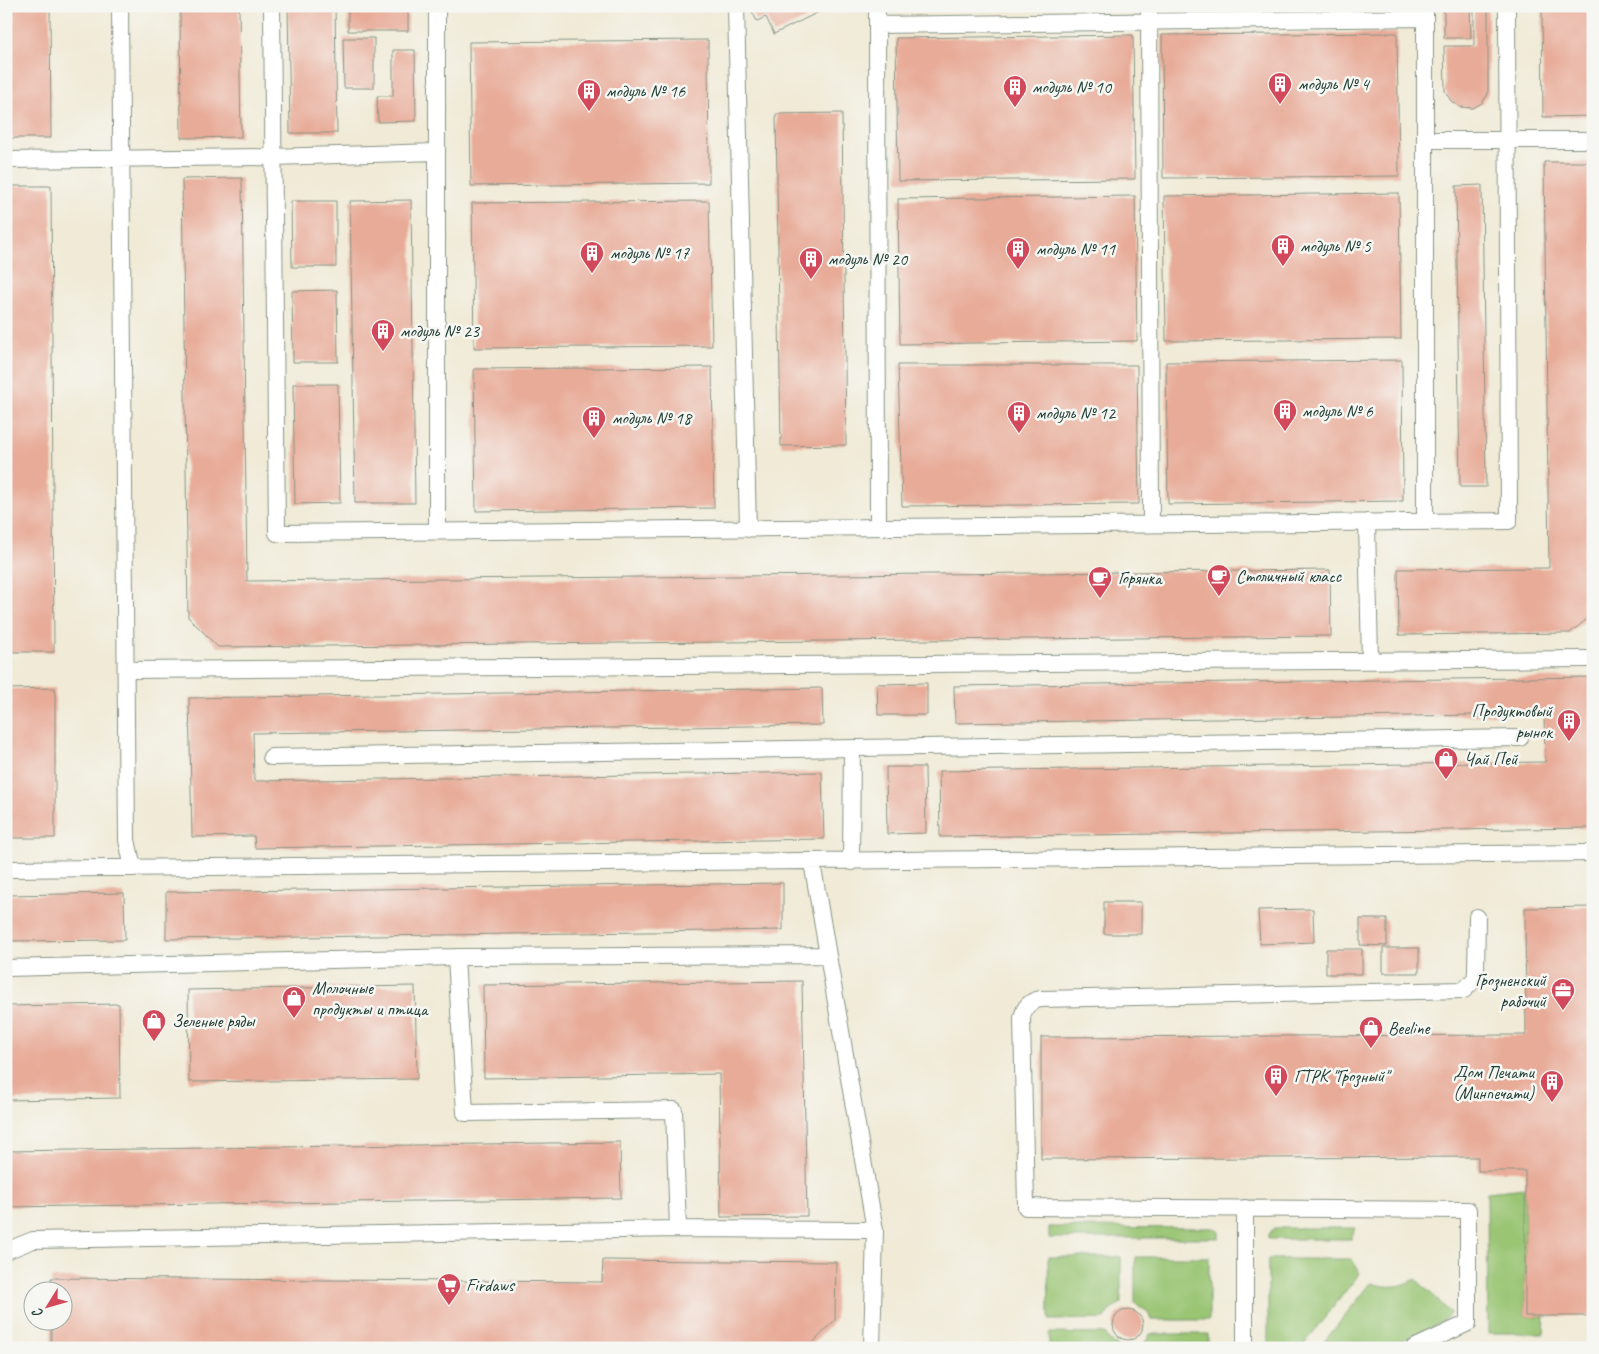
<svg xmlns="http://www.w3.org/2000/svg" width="1599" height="1354" font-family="Caveat,sans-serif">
  <rect width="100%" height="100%" fill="#f6f6f2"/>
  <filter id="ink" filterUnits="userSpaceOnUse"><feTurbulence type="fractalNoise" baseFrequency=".02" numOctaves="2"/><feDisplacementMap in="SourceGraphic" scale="10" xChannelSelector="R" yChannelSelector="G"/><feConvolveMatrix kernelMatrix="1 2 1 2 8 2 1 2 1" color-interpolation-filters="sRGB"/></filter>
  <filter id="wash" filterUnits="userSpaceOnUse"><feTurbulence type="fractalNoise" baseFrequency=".0096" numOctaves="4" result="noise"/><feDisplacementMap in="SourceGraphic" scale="20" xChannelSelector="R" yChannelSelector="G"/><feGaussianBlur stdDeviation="1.12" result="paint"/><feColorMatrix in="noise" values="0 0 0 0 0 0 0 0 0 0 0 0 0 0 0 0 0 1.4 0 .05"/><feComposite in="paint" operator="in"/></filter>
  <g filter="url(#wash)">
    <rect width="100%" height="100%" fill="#f0ead6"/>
    <path fill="#9ac573" stroke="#5c8154" d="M1525 1188V1316H1545L1544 1333H1488L1487 1192Z
      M1049 1227 1214 1228 1219 1232V1238H1049Z
      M1275 1228H1355L1351 1239H1268V1234Z
      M1048 1257H1121V1303L1108 1312 1105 1319 1049 1320Z
      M1135 1257H1209V1320H1151L1148 1312 1135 1303Z
      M1268 1259H1352L1360 1273 1301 1348H1268Z
      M1416 1279 1451 1313 1441 1323 1386 1348H1319L1371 1283C1389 1288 1399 1288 1416 1279Z
      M1049 1333 1105 1334 1109 1340 1119 1348H1049Z
      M1150 1334H1208V1348H1137L1148 1340Z"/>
    <g id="blocks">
      <path fill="#e8ab98" d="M6 6H50L51 138H6Z
        M180 6H239L241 137 181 138Z
        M288 6H335L337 133H290Z
        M348 6H408V31H348Z
        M749 6H831L774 34 766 17 757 21Z
        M1444 6H1470L1471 38H1444Z
        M1474 6H1488V94L1482 103 1473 108 1460 107 1451 101 1445 91 1444 46H1474Z
        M1542 6H1593V116L1543 117Z
        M1397 33 1399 176 1163 178 1162 35Z
        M1133 35 1135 179 898 181 896 38Z
        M343 38H374V88H344Z
        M708 40 709 183 471 186 469 42Z
        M393 50H415L416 121 378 122 377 96H393Z
        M842 113 846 445 781 446 776 114Z
        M1544 162H1593V614L1570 633 1399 635 1398 569 1549 568Z
        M242 178 247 581 1330 570 1331 636 218 647 188 617 182 179Z
        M1482 185 1486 487H1460L1456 186Z
        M6 186H51L54 652H6Z
        M1399 193 1401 339 1166 341 1164 196Z
        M1135 196 1137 341 900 344 898 199Z
        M411 200 415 503H355L350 201Z
        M291 201H336V267H292Z
        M709 201 712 346 474 348 472 203Z
        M337 290 338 362H293L292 291Z
        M1402 360 1403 501 1168 504 1166 362Z
        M898 365H1137L1139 504 902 506Z
        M712 367 714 508 476 511 474 369Z
        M293 384H338L340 503 295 504Z
        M1593 677V828L940 837 939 771 1545 762 1544 714 955 723 954 686Z
        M927 683V715H878L877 684Z
        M55 688V838H6V689Z
        M822 688 823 725 253 733 254 781 822 772 824 839 255 848 254 836 192 837 189 698Z
        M886 767H925L926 833 887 834Z
        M783 883V930L166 939V892Z
        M124 893 125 940 6 941V895Z
        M1104 902H1141V934H1104Z
        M1593 907V1316H1525V1171H1478V1157L1041 1159V1037L1526 1035 1525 908Z
        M1313 909 1314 942 1260 944 1258 910Z
        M1360 919H1387V946L1360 945Z
        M1383 948H1419V973H1383Z
        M1326 949H1362V974H1326Z
        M802 981 807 1216 721 1217 719 1074 484 1078 483 985Z
        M415 986 417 1079 189 1082 188 990Z
        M119 1004 120 1098 6 1100V1006Z
        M620 1142 621 1198 6 1207V1151Z
        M603 1260 836 1262 835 1320 808 1348H54L51 1345V1322H62V1292H51V1278L602 1282Z
        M1113 1325a15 15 0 1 1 30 0a15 15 0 1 1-30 0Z"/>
    </g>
  </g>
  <g filter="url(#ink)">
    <use href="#blocks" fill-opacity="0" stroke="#889485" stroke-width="1"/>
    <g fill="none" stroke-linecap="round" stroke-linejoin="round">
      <g stroke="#889485" stroke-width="18">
        <path id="service" d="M120 6 127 840 133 868
          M272 6 277 533 1509 521 1507 6
          M736 6 748 529
          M877 6 878 526
          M1149 6 1151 523
          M877 25 1425 18
          M1425 140H1593
          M6 160 272 157 437 152
          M1367 522 1370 661
          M1425 522V6
          M437 530V6
          M127 670 1593 659
          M271 757 1520 738
          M812 862 875 1230 872 1348
          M851 862 852 748
          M6 869 1593 853
          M456 957 465 1113 674 1110 678 1229
          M6 968 456 957 827 955
          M1245 1208V1348
          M6 1251 33 1240 678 1229 875 1230
          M1414 1348 1468 1323V1210L1026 1207 1022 1018C1024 1007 1029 1001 1041 999L1464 990 1475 979 1476 972 1477 917"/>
      </g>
      <use href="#service" stroke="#fff" stroke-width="16"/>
    </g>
  </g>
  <defs>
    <g id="building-pin" transform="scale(1.25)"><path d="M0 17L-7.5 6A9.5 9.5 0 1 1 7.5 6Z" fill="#d1495b" stroke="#f6f6f2"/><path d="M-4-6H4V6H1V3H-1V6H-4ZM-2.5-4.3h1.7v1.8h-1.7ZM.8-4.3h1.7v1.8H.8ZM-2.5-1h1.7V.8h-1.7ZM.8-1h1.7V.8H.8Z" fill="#fff"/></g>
    <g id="cafe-pin" transform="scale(1.25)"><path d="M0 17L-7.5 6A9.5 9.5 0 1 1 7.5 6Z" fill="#d1495b" stroke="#f6f6f2"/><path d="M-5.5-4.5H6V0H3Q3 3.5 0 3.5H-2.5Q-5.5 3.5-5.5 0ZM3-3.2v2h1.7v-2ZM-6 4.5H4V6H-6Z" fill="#fff"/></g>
    <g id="shop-pin" transform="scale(1.25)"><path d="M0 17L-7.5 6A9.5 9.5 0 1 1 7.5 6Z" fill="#d1495b" stroke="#f6f6f2"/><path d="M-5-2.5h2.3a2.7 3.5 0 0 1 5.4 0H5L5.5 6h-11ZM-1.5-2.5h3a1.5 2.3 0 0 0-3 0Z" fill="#fff"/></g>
    <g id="office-pin" transform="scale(1.25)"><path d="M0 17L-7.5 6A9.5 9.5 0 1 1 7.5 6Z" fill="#d1495b" stroke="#f6f6f2"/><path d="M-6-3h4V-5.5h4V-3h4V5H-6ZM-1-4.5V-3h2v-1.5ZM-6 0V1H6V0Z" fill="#fff"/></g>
    <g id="supermarket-pin" transform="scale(1.25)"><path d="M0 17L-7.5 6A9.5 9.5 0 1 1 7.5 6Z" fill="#d1495b" stroke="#f6f6f2"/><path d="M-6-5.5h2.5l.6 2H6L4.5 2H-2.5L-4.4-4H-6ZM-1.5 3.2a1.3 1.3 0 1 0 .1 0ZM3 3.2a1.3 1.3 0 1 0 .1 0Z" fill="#fff"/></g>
  </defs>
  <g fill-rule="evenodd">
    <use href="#building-pin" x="1280" y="84"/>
    <use href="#building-pin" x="1015" y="87"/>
    <use href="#building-pin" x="589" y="91"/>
    <use href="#building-pin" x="1283" y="246"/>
    <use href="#building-pin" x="1018" y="249"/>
    <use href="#building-pin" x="592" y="253"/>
    <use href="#building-pin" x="811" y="259"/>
    <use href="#building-pin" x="383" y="331"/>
    <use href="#building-pin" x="1285" y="411"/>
    <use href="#building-pin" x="1019" y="413"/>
    <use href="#building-pin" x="594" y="418"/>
    <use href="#cafe-pin" x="1219" y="576"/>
    <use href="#cafe-pin" x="1100" y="578"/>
    <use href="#building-pin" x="1569" y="721"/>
    <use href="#shop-pin" x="1446" y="759"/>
    <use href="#office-pin" x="1563" y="990"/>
    <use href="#shop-pin" x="294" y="998"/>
    <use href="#shop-pin" x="154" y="1021"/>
    <use href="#shop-pin" x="1371" y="1028"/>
    <use href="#building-pin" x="1276" y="1076"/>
    <use href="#building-pin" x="1552" y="1082"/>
    <use href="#supermarket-pin" x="449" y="1285"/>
  </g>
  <g text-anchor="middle" stroke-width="5" stroke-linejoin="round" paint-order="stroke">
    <g font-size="18" fill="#1f3d34" stroke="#f6f6f2" text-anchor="start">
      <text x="1298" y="90">модуль № 4</text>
      <text x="1032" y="93">модуль № 10</text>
      <text x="606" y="97">модуль № 16</text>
      <text x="1300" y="252">модуль № 5</text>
      <text x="1036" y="255">модуль № 11</text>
      <text x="610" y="259">модуль № 17</text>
      <text x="828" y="265">модуль № 20</text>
      <text x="400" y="337">модуль № 23</text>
      <text x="1302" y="417">модуль № 6</text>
      <text x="1036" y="419">модуль № 12</text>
      <text x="612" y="424">модуль № 18</text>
      <text x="1236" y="582">Столичный класс</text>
      <text x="1118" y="584">Горянка</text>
      <text x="1552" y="717" text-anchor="end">Продуктовый<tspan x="1552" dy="21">рынок</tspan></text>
      <text x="1464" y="765">Чай Пей</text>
      <text x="1546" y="986" text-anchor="end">Грозненский<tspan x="1546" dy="21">рабочий</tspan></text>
      <text x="312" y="994">Молочные<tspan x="312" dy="21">продукты и птица</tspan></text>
      <text x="172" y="1027">Зеленые ряды</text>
      <text x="1388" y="1034">Beeline</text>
      <text x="1534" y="1078" text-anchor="end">Дом Печати<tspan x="1534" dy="21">(Минпечати)</tspan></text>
      <text x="1294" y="1082">ГТРК "Грозный"</text>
      <text x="466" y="1291">Firdaws</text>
    </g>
  </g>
  <rect width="1599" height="1354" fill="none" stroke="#f6f6f2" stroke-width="25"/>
  <g transform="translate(48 1306) rotate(233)"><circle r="24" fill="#f6f6f2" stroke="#a0aca6"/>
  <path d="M0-4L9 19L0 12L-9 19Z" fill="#d1495b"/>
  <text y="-8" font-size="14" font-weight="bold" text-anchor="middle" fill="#1f3d34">С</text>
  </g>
</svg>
